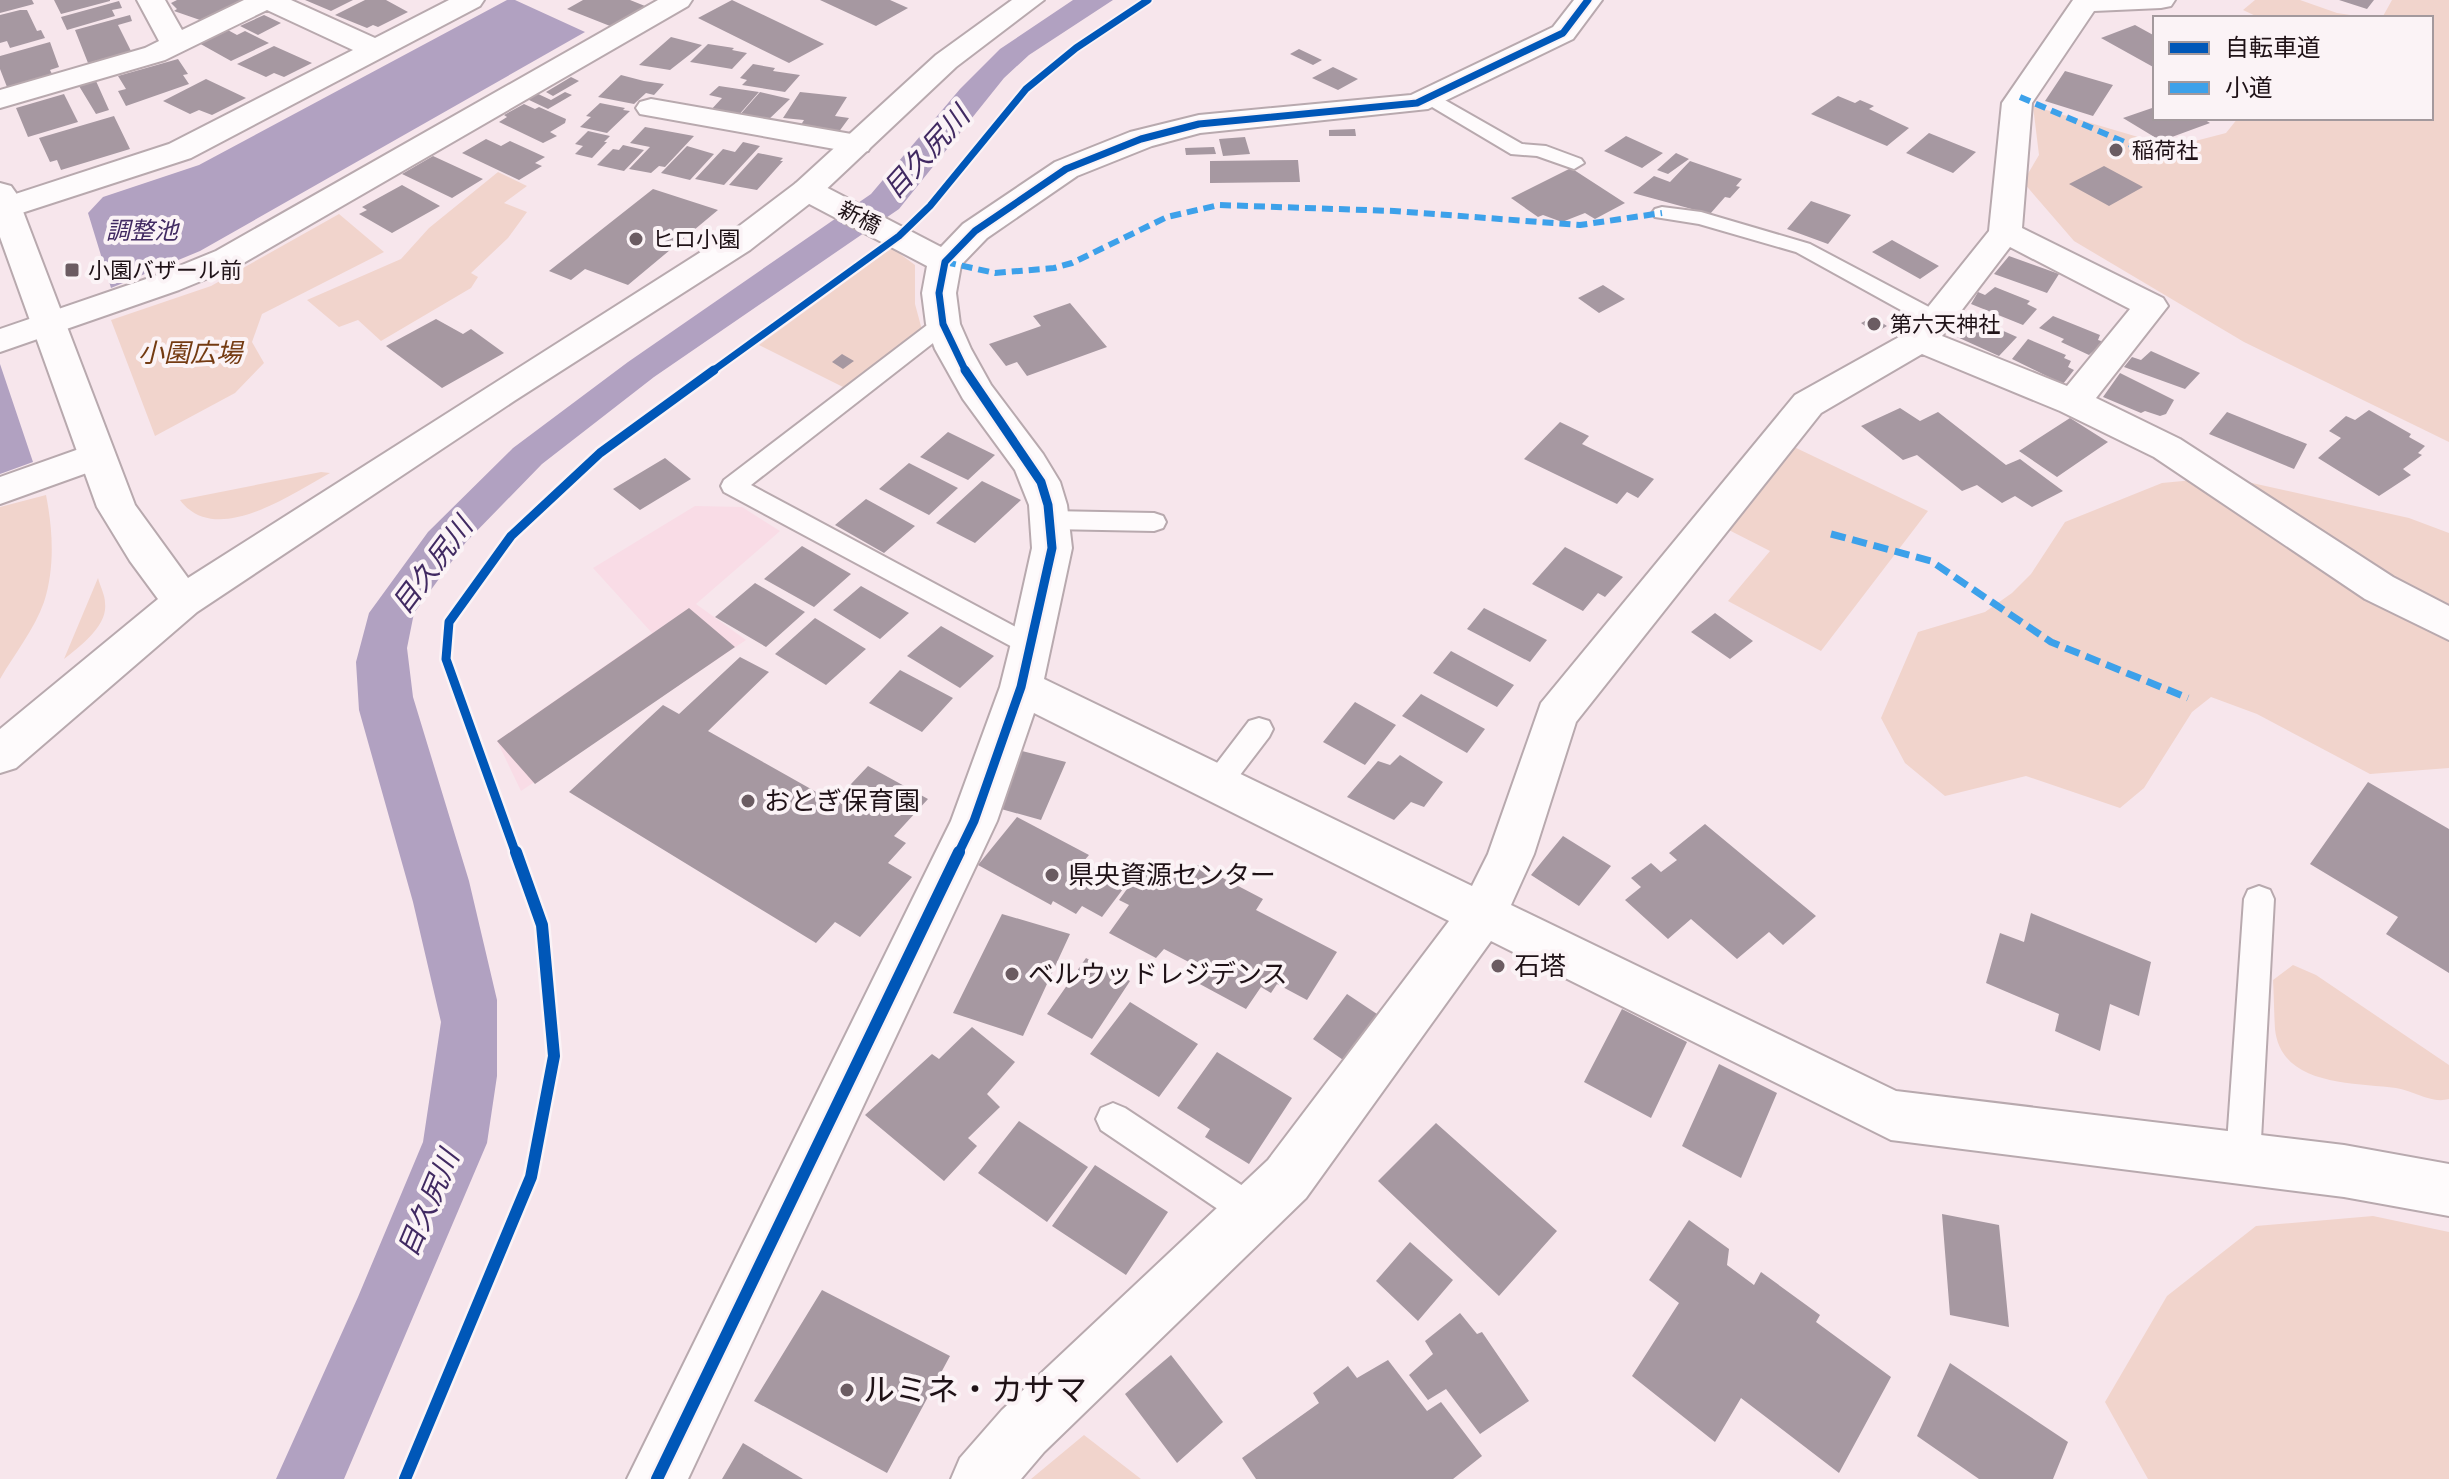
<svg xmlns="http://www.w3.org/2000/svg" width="2449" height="1479" font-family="Spectral,'Noto Sans JP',serif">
  <rect width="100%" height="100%" fill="#f7e6ec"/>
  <path fill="#f9dce6" d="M695 506 742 507 780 531 696 604 746 640 521 791 497 741 652 633 593 568Z"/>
  <path fill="#f1d4cc" d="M2255 0H2300L2337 13 2370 18H2260L2243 10Z
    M2392 0H2449V442L2244 342 2074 241 2023 182 2039 155 2033 106 2172 147 2226 133 2238 118H2431V18H2382Z
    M498 172 527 186 504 203 527 212 508 238 471 273 478 277 471 288 381 341 358 320 339 327 307 300 401 259 429 228Z
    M339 214 384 252 262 314 252 342 264 363 235 393 155 436 111 320 211 286Z
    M892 248 915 265V304L922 330 845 388 759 345Z
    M1792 446 1928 511 1821 651 1728 601 1770 551 1721 526Z
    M321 472 330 473C291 494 216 548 180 500Z
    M2225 477 2409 518 2449 533V768L2370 774 2257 714 2211 697 2192 712 2144 788 2120 808 2026 776 1945 796 1905 763 1881 718 1918 632 1985 612 2012 593 2031 574 2065 522 2162 483Z
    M46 495C53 530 55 568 44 602 35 628 14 655 0 679V507Z
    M98 578C100 586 105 595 105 603 108 626 80 646 64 659Z
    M2293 965 2316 975 2449 1065V1099C2431 1104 2415 1091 2396 1088 2355 1082 2281 1087 2275 1029 2274 1013 2274 996 2273 980Z
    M2373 1216 2449 1232V1479H2148L2105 1402 2167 1296 2256 1226Z
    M1084 1435 1141 1479H1031Z"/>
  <path fill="#b1a1c1" d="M507 0H515L585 32 200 251 111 288 88 213 103 197 199 165Z
    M1073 0H1113L1029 55 1004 78 899 209 654 377 542 464 466 542 414 613 407 648 413 697 469 881 497 1000V1076L487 1143 344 1479H276L358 1297 423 1142 441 1022 413 902 359 710 356 662 369 613 428 532 513 448 628 362 871 194 960 89 1000 49Z
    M0 364 33 462 0 474Z"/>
  <path fill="#a698a1" d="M0 0H32L34 4 0 13Z
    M54 0H110V1L61 14Z
    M177 0H242L200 20 174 11 177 9 171 3Z
    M305 0H353L331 11Z
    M365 0H386L408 12 378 27 373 25 367 28 335 15Z
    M583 0H630L645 6 610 26 567 9Z
    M732 0 824 44 789 63 698 18Z
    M820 0H890L908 8 876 26Z
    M2339 0H2374L2367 9Z
    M119 1 122 8 112 10 115 16 67 30 61 17Z
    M20 10H27L37 31 41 30 45 38 10 48 7 41 0 43V15Z
    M130 15 132 21 118 25 131 51 88 63 75 30Z
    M264 15 281 23 258 35 240 26Z
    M2135 25 2155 36V68L2101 38Z
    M226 29 237 35 245 31 269 43 231 61 197 42Z
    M671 37 702 45 670 70 639 65Z
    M50 42 59 67 50 70 52 74 7 87 0 69V56Z
    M708 44 734 48 732 50 747 53 732 69 690 62Z
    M274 46 312 63 284 77 274 73 266 77 237 64Z
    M1299 49 1322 60 1313 65 1290 54Z
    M178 59 188 74 183 75 189 84 126 106 118 91 126 89 118 76Z
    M753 64 775 68 773 71 800 75 785 92 742 85 747 80 740 78Z
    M1333 67 1358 79 1338 90 1312 78Z
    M2065 71 2113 85 2093 116 2045 101Z
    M621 75 644 81 664 84 654 95 646 93 634 104 598 97Z
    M571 77 579 81 553 96 546 92Z
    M206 79 246 98 212 115 199 110 190 114 163 101Z
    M96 81 109 110 96 114 79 86Z
    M719 86 759 92 737 117 709 112 722 98 709 95Z
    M565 92 572 95 548 109 527 99 536 93 551 100Z
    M760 92 790 99 766 122 738 117Z
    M800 92 847 97 835 116 849 118 838 133 799 128 804 120 783 118Z
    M64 94 78 122 28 137 16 108Z
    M1838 96 1855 103 1860 100 1874 106 1869 109 1909 128 1887 146 1811 114Z
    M600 103 625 108 623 110 630 111 607 133 580 127 591 117 586 116Z
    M524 104 535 109 539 107 566 119 565 123 550 132 557 136 543 143 499 122 507 117 504 115Z
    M2155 107V118H2202L2210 123 2161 141 2123 118Z
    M114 116 130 149 61 170 57 160 50 162 39 138Z
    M645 127 694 136 665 167 659 166 651 173 629 169 650 147 630 143Z
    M1355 129 1356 136H1329V130Z
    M588 131 610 136 604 142H607L592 158 575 154 583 146 575 144Z
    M1929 133 1976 152 1953 173 1906 153Z
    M1626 136 1663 153 1642 168 1604 151Z
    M1245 137 1250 154 1223 156 1219 139Z
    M486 139 501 146 510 141 545 157 535 163 542 166 519 180 462 153Z
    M743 142 760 146 724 185 695 179 723 149 735 152Z
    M623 145 644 150 624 171 597 165 613 149 619 150Z
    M687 146 714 154 690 180 661 173Z
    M1214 147 1216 154 1186 155 1185 148Z
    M758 153 783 158 780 161H783L757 190 729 185Z
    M1676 153 1689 159 1668 174 1657 170Z
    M433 156 483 179 452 198 402 174Z
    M1298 160 1300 182 1210 183V161Z
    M1690 161 1742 179 1736 186 1740 187 1730 198 1725 197 1710 214 1633 193 1654 176 1670 182Z
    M2104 166 2143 187 2109 206 2069 184Z
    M1571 168 1625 203 1595 219 1585 213 1562 222 1543 215 1538 217 1511 198Z
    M402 185 440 206 392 233 359 214 367 210 362 207Z
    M653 189 718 210 628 285 585 269 571 280 549 271Z
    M1811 201 1851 215 1828 244 1787 229Z
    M1892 240 1939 266 1920 279 1872 252Z
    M2009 256 2059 274 2047 293 1994 274Z
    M1603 285 1625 299 1599 313 1578 298Z
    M1995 287 2030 301 2027 304 2037 309 2023 325 1971 304 1978 292 1985 295Z
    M1070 303 1107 347 1027 376 1017 362 1006 366 989 344 1041 326 1033 316Z
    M1963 313 2017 337 1999 356 1946 332Z
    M2053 316 2100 335 2098 340 2104 342 2089 355 2061 342 2064 339 2039 328Z
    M1873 317 1887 326 1875 333 1861 323Z
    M436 319 463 334 471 329 504 353 442 388 386 346Z
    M2028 339 2066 355 2064 358 2071 361 2068 367 2074 370 2063 384 2012 359Z
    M2151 351 2200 373 2185 389 2124 367 2132 357 2141 360Z
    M842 354 854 361 843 369 832 362Z
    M2120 373 2174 400 2166 414 2160 416 2145 411 2141 413 2103 397Z
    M1900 408 1920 421 1938 412 2006 465 2020 459 2063 491 2032 507 2015 496 2002 503 1977 485 1962 491 1917 455 1903 460 1861 426Z
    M2369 410 2411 434 2409 437 2425 446 2418 453 2422 455 2403 469 2411 475 2379 496 2318 458 2341 438 2329 431 2346 416 2355 420Z
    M2227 412 2307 444 2294 469 2209 434Z
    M2070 418 2108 442 2057 477 2019 451Z
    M1560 422 1589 436 1582 444 1654 479 1638 498 1627 492 1617 504 1524 459Z
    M948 432 995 455 968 480 920 457Z
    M665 458 691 479 640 510 613 489Z
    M909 463 958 488 929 515 879 489Z
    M982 481 1021 500 975 543 936 523Z
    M866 499 915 526 884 553 835 525Z
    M802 546 851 574 814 607 764 579Z
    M1565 547 1623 577 1605 597 1598 593 1583 611 1532 584Z
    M755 583 805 612 766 647 715 617Z
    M861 586 909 613 880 639 833 610Z
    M689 608 735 647 535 784 497 741Z
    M1484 608 1547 640 1530 662 1467 629Z
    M1715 613 1753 641 1730 659 1691 632Z
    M815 618 866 649 826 685 775 654Z
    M941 626 994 656 960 688 907 656Z
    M1451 651 1514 685 1497 707 1433 673Z
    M740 657 769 672 708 731 834 802 868 766 928 799 894 836 906 843 888 863 912 877 860 937 835 922 816 943 569 792 663 705 679 714Z
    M900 670 953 698 922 732 869 703Z
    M1421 694 1485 729 1467 753 1402 716Z
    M1355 702 1396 725 1365 765 1323 742Z
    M1022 751 1066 762 1041 820 994 807Z
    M1400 755 1443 782 1424 807 1411 802 1394 820 1347 797 1378 761 1390 765Z
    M2368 782 2449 829V973L2386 934 2398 917 2310 864Z
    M1017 817 1089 855 1083 862 1126 885 1102 917 1082 906 1076 914 1053 901 1051 905 978 865Z
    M1705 824 1816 916 1783 945 1769 932 1737 959 1691 919 1668 939 1625 900 1641 887 1631 878 1651 863 1661 872 1677 860 1669 853Z
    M1563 836 1611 866 1579 906 1531 875Z
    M1148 860 1187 880 1198 865 1263 899 1256 910 1337 952 1307 1000 1277 984 1271 993 1261 987 1246 1009 1196 982 1204 970 1164 949 1156 958 1109 933 1129 905 1119 900Z
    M2031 913 2151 962 2139 1016 2110 1004 2100 1051 2055 1031 2059 1014 1986 983 2000 933 2024 942Z
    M1002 914 1070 934 1023 1036 953 1013Z
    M1086 958 1130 981 1092 1039 1047 1014Z
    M1347 994 1380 1016 1346 1062 1313 1039Z
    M1130 1002 1198 1044 1159 1097 1090 1054Z
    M1622 1009 1687 1042 1651 1118 1584 1082Z
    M972 1027 1015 1062 987 1094 1000 1107 968 1138 977 1146 944 1181 865 1115 932 1054 939 1059Z
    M1217 1052 1292 1098 1249 1164 1205 1137 1210 1129 1177 1108Z
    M1719 1064 1777 1093 1741 1178 1682 1146Z
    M1019 1121 1088 1167 1047 1222 978 1173Z
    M1436 1123 1557 1231 1499 1296 1378 1181Z
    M1095 1165 1168 1212 1126 1275 1052 1226Z
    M1942 1214 1999 1225 2009 1327 1950 1315Z
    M1689 1220 1729 1249 1727 1265 1754 1285 1761 1272 1820 1315 1816 1322 1891 1377 1839 1473 1741 1398 1715 1442 1632 1376 1679 1303 1649 1280Z
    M1410 1242 1453 1280 1418 1321 1376 1281Z
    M822 1290 950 1356 887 1473 754 1401Z
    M1460 1313 1477 1334 1482 1332 1529 1401 1480 1434 1446 1389 1428 1400 1409 1375 1433 1354 1425 1341Z
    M1171 1355 1223 1422 1177 1463 1125 1394Z
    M1388 1360 1427 1411 1441 1402 1482 1456 1453 1479H1256L1242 1458 1319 1403 1313 1393 1348 1366 1357 1378Z
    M1950 1363 2068 1442 2053 1479H1979L1917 1436Z
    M743 1443 803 1479H722Z"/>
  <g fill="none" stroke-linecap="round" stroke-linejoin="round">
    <g stroke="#b8a9ae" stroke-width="4">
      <path id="lane" d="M1429 91 1522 144 1546 146 1581 159 1584 163 1574 169 1537 156 1511 154 1422 101 1420 97 1422 93Z
        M1662 207 1701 212 1810 244 1944 315 1947 320 1944 325H1928L1796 252 1699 224 1655 217 1652 213 1655 209Z
        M943 317 951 319 954 324 951 329 751 485 1040 640 1044 647 1040 654 1031 657 724 492 721 486 724 480 935 319Z
        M1050 511 1154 513 1163 516 1166 522 1163 528 1154 531 1050 529 1041 526 1038 520 1041 514Z
        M1259 718 1269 721 1273 729 1269 737 1227 792 1217 796 1207 792 1203 784 1207 776 1249 721Z
        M2259 886 2270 890 2274 899 2260 1158 2255 1170 2243 1174 2231 1170 2226 1158 2244 899 2248 890Z
        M1113 1103 1125 1108 1264 1200 1269 1212 1264 1224 1252 1229 1240 1224 1101 1130 1096 1119 1101 1108Z"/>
    </g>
    <g stroke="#b8a9ae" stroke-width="4">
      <path id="street" d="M137 0H165L182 30 244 0H291L375 38 449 0H484L480 6 191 158 0 220V199L169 144 353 50 267 10 165 60 0 108V90L145 48 159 41Z
        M658 0H692L688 6 240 265 179 290 0 352V329L155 276 216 251Z
        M1574 0H1602L1573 39 1428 109 1200 133 1152 146 1077 176 987 238 961 265 956 293 960 324 971 349 991 385 1043 454 1060 482 1067 505 1072 548 1044 679 1472 886 1488 854 1541 703 1795 395 1908 332 1989 231 2002 103 2073 0H2175L2171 6 2161 8 2094 11 2032 103 2022 228 2163 298 2168 306 2096 398 2180 439 2393 577 2449 606V640L2365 599 2154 457 2060 411 1922 354 1821 413 1576 722 1534 854 1511 905 1896 1091 2344 1145 2449 1164V1216L2344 1197 1891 1140 1491 941 1306 1198 1044 1452 1021 1479H951L960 1458 1002 1410 1268 1160 1449 921 1034 713 997 821 688 1479H627L951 821 1000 687 1010 647 1032 548 1029 505 1015 470 963 399 935 349 926 324 922 293 927 266 796 197 791 190 796 183 807 180 818 183 941 247 963 224 1055 162 1130 132 1199 115 1411 95 1553 27ZM2010 247 2130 309 2067 386 1942 336Z
        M651 99 857 135 868 137 872 144 868 151 857 153 640 114 636 108 640 102Z
        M96 443 109 447 115 456 109 465 0 504V477Z"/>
    </g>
    <g stroke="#b8a9ae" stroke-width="4">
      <path id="secondary" d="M1012 0H1044L956 67 818 197 750 250 514 401 197 612 16 768 0 773V729L158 599 130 561 97 507 0 237V183L11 186 16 193 135 505 188 578 726 236 796 183 936 55Z"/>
    </g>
    <use href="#lane" fill="#fefbfc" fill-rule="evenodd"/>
    <use href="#street" fill="#fefbfc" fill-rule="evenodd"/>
    <use href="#secondary" fill="#fefbfc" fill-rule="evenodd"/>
    <path stroke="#3da1ea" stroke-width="6" stroke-dasharray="11 6" stroke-linecap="butt" d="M2020 97 2138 148
      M945 262 995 273 1054 268 1072 263 1167 217 1219 205 1394 211 1580 225 1662 213"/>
    <path stroke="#3da1ea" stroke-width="7" stroke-dasharray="15 7" stroke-linecap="butt" d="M1831 534 1931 561 2051 642 2188 698"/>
    <g stroke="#fbf3f6" stroke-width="11">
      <path id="cycleway-far2" d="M711 372 899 236 930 206 1026 89 1076 48 1148 0
        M966 372 943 324 939 293 945 262 975 231 1066 169 1141 139 1199 124 1417 103 1563 33 1588 0"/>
    </g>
    <g stroke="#fbf3f6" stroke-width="14">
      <path id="cycleway-far1" d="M516 854 446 659 449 622 511 536 600 453 714 370
        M958 854 974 821 1021 687 1052 548 1048 505 1041 482 965 370"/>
    </g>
    <g stroke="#fbf3f6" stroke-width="17">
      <path id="cycleway" d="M405 1479 531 1177 554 1056 542 925 516 852
        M657 1479 959 852"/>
    </g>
    <use href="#cycleway-far2" stroke="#0057b8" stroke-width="7"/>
    <use href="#cycleway-far1" stroke="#0057b8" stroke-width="9"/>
    <use href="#cycleway" stroke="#0057b8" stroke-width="12"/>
  </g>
  <g fill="#6b5c62" stroke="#fbf3f6" stroke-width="3">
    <circle cx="2116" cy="150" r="8"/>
    <circle cx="636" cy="239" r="8"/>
    <rect x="64" y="262" width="16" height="16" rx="4"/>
    <circle cx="1874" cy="324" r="8"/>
    <circle cx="748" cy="801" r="8"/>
    <circle cx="1052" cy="875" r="8"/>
    <circle cx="1498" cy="966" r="8"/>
    <circle cx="1012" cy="974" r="8"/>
    <circle cx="847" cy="1390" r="8"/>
  </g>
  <g text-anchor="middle" stroke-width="8" stroke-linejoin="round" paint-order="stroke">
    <g font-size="22" fill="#1f1217" stroke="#fbf3f6" text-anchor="start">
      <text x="2132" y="158">稲荷社</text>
      <text x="652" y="247">ヒロ小園</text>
      <text x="88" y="278">小園バザール前</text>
      <text x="1890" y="332">第六天神社</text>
    </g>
    <g font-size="22" fill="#1f1217" stroke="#fbf3f6">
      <text transform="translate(860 217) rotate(27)" y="8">新橋</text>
    </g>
    <g font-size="24" font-style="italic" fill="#412a62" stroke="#fbf3f6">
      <text x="142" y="239">調整池</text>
    </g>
    <g font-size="26" font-style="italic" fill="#743b12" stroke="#fbf3f6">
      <text x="190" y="362">小園広場</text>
    </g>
    <g font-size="26" fill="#1f1217" stroke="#fbf3f6" text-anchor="start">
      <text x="764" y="810">おとぎ保育園</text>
      <text x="1068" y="884">県央資源センター</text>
      <text x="1514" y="975">石塔</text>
      <text x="1028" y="983">ベルウッドレジデンス</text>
    </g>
    <g font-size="28" font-style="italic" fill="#412a62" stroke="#fbf3f6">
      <text transform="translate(926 152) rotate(-48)" y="10">目久尻川</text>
      <text transform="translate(432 565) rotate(-53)" y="10">目久尻川</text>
      <text transform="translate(428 1203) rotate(-67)" y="10">目久尻川</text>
    </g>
    <g font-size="32" fill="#1f1217" stroke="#fbf3f6" text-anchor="start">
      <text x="863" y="1401">ルミネ・カサマ</text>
    </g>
  </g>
  <rect x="2153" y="16" width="280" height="104" fill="#fbf3f6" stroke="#a3999d" stroke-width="2"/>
  <rect x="2169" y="42" width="40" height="12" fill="#0057b8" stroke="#a3999d" stroke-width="2"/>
  <text x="2225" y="56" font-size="24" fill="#1f1217">自転車道</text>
  <rect x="2169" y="82" width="40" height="12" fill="#3da1ea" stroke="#a3999d" stroke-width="2"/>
  <text x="2225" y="96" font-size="24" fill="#1f1217">小道</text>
</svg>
